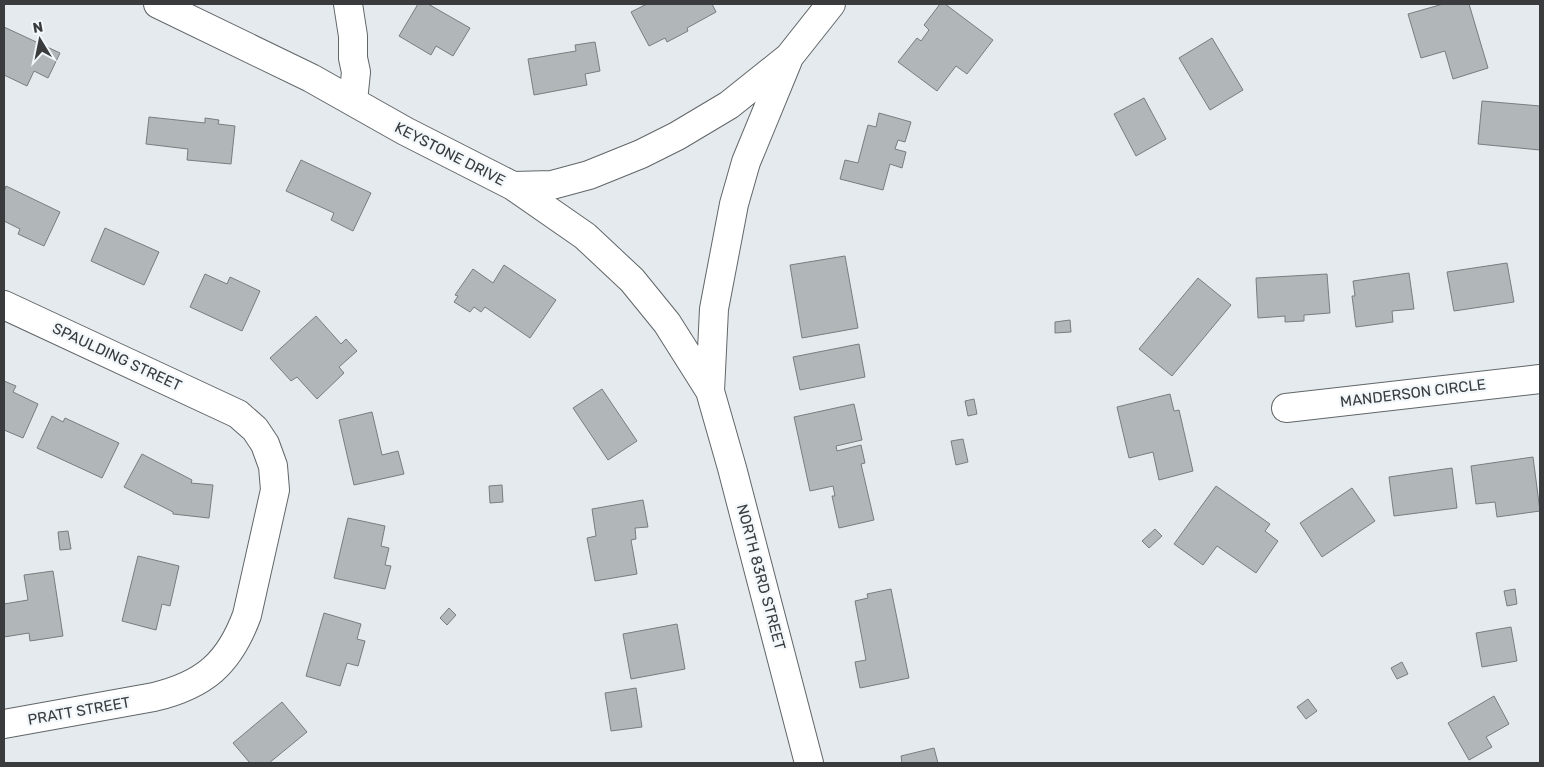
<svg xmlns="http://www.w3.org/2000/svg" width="1544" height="767" font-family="Rubik,sans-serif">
  <rect width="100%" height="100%" fill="#e4eaed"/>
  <path fill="#b1b7b9" stroke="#787e7f" d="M418 4H428L470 28 453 56 436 46 431 55 399 36Z
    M647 4H712L716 12 687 28 688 31 667 42 665 38 649 46 631 12Z
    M940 4H945L993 40 967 74 956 66 937 91 898 62 917 38 921 41 929 30 924 25Z
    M1443 4H1469L1488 68 1453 79 1445 51 1421 58 1408 14Z
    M4 27 60 53 48 78 34 71 27 86 4 75Z
    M1212 38 1243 90 1210 110 1179 58Z
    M595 42 600 71 585 74 587 85 534 95 528 59 576 51 575 45Z
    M1144 98 1166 139 1136 156 1114 114Z
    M1482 101 1540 106V150L1478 144Z
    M879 113 911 122 905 142 898 140 895 149 906 152 902 168 890 164 883 190 840 179 845 160 858 163 868 125 876 127Z
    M149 117 205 123V118L219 120 218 124 235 126 231 164 187 160 188 149 146 144Z
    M301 160 371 193 353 231 331 220 334 213 286 191Z
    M6 186 60 212 44 246 18 234 20 229 4 221V192Z
    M105 228 159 252 144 285 91 261Z
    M845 256 858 328 802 338 790 265Z
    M1507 263 1514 302 1454 311 1447 272Z
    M504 265 556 300 530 338 485 307 481 312 474 307 470 312 454 302 458 296 455 295 473 269 493 283Z
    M1409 273 1414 309 1392 311 1393 322 1356 327 1352 296H1355L1353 281Z
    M205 274 227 284 230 277 260 291 242 331 190 307Z
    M1327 274 1330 313 1304 315V321L1285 322V316L1258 318 1256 278Z
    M1198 278 1231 305 1172 376 1139 349Z
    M316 316 341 344 346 339 357 351 339 367 344 373 317 399 297 377 291 381 270 358Z
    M1070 320 1071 332 1055 333V322Z
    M859 344 865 377 800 390 793 357Z
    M4 381 16 386 13 392 38 404 23 438 4 430Z
    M602 389 637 441 608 460 573 408Z
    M1170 394 1174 411 1179 410 1193 471 1159 480 1153 452 1129 458 1117 407Z
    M974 399 977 414 968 416 965 401Z
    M854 404 862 440 836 446 837 451 861 445 865 463 861 464 874 520 839 528 832 496H835L833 486 810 491 794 417Z
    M372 412 382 455 398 451 404 474 354 485 339 420Z
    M52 416 63 422 65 418 119 443 102 478 37 448Z
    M963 439 968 462 956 465 951 441Z
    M142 454 192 480 191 483 213 485 209 518 173 514V512L124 487Z
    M1533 457 1540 511 1497 517 1495 502 1476 504 1471 466Z
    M1452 468 1457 508 1394 516 1389 477Z
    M502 485 503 502 490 503 489 486Z
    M1216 486 1270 524 1265 531 1278 541 1256 573 1217 546 1203 565 1174 544Z
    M1352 488 1375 521 1322 557 1300 523Z
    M643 500 648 527 635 528 636 539 631 540 637 574 595 581 587 538 596 536 592 509Z
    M348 518 385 526 381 546 389 548 385 565 391 566 385 589 334 578Z
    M1155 529 1162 536 1149 548 1142 541Z
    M68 531 71 549 60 550 58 532Z
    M138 556 179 566 170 606 162 604 156 630 122 621Z
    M53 571 63 636 30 641 29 633 4 637V604L28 600 24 575Z
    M891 589 909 678 860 688 855 662 866 660 855 601 868 598 867 594Z
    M1515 589 1517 604 1507 606 1504 591Z
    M449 608 456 615 447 625 440 618Z
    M324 613 361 624 357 639 365 641 358 666 347 663 340 686 306 676Z
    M677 624 685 669 631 679 623 634Z
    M1511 627 1517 661 1482 667 1476 633Z
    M1402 662 1408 674 1397 679 1391 668Z
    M636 688 642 727 611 731 605 693Z
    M1494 696 1509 724 1486 737 1492 747 1469 760 1448 723Z
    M1308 699 1317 711 1306 719 1297 707Z
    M282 702 307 732 269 763H250L233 743Z
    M934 748 938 763H902L901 756Z"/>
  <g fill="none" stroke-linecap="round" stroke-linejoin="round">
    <g stroke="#616668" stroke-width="30">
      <path id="minor" d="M158 4 311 78 405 131 513 186 552 185 589 175 641 154 677 136 729 105 789 57 831 4
        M348 4 353 36V58L356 72 353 101
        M513 186 585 236 632 280 667 323 710 391 732 468 809 763
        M4 305 238 414 255 429 265 444 273 466 275 490 247 615C229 664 204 685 154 697L4 724
        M710 391 714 309 734 204 746 162 788 60
        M1286 408 1540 379"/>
    </g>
    <use href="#minor" stroke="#fff" stroke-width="28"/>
  </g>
  <g text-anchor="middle" stroke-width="4.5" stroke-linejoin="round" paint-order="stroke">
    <g font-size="15" fill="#393b3d" stroke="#f1f7fa">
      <text transform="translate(450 154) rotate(27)" y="5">KEYSTONE DRIVE</text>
      <text transform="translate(117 357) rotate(25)" y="5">SPAULDING STREET</text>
      <text transform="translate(1413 393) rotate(-7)" y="5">MANDERSON CIRCLE</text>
      <text transform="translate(761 577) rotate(75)" y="5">NORTH 83RD STREET</text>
      <text transform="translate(79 711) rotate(-10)" y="5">PRATT STREET</text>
    </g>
  </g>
  <rect width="1544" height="767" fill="none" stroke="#393b3d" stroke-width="10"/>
  <g transform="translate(40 40) rotate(350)" stroke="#f1f7fa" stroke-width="4" paint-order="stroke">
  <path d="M0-4L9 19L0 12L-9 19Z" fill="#393b3d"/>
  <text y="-8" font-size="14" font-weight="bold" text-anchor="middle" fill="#393b3d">N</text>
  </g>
</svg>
